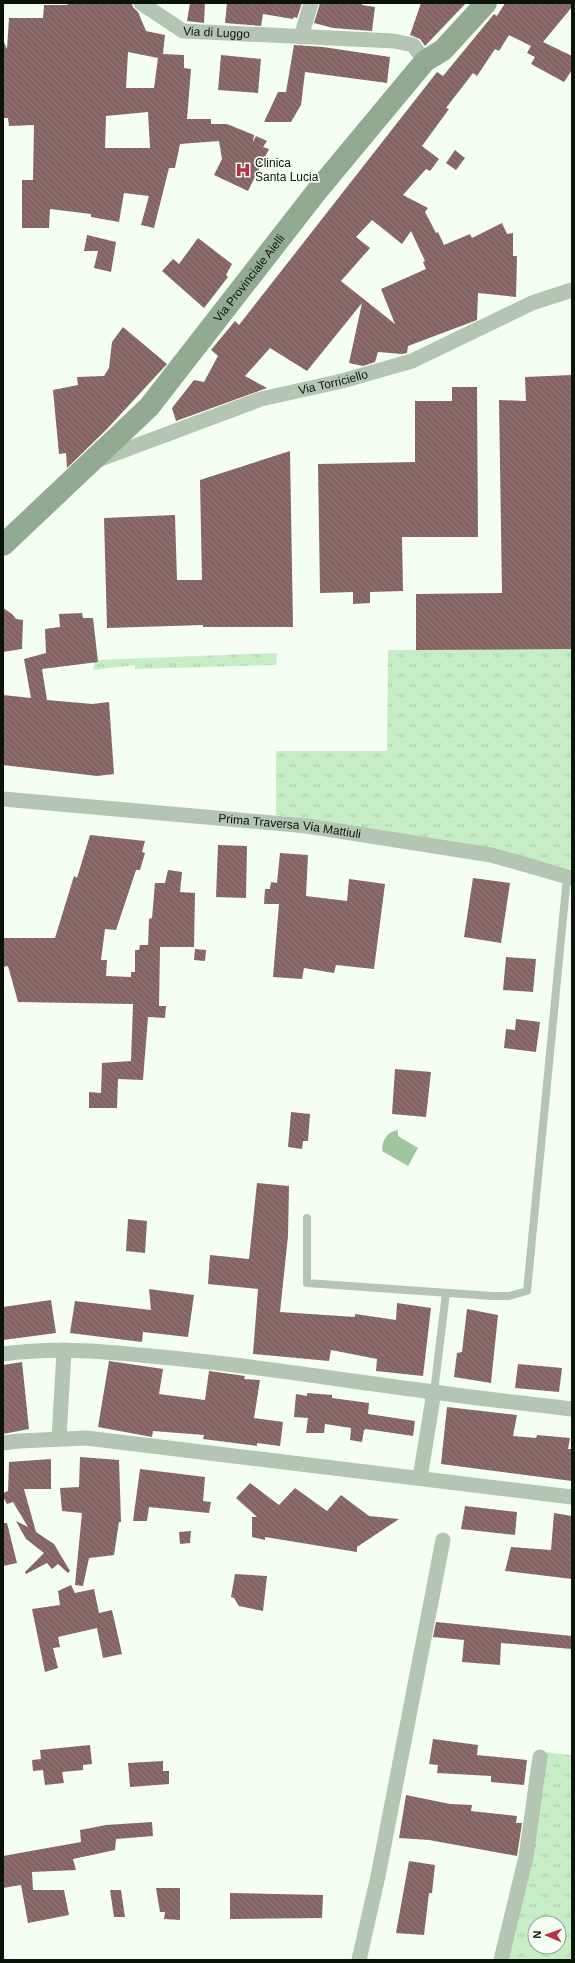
<svg xmlns="http://www.w3.org/2000/svg" width="575" height="1963" font-family="Helvetica,sans-serif">
  <defs>
    <pattern id="grass-tufts" width="24" height="20" patternUnits="userSpaceOnUse"><rect width="24" height="20" fill="#c6edc5"/><path d="M3 7l-1-3M5 7V3M7 7l1-3M15 17l-1-3M17 17v-4M19 17l1-3" fill="none" stroke="#a9caa8"/></pattern>
    <pattern id="building-back-hatch" width="6" height="6" patternUnits="userSpaceOnUse"><rect width="6" height="6" fill="#856363"/><path d="M-1 5l2 2M0 0l6 6M5-1l2 2" fill="none" stroke="#947c7c"/></pattern>
  </defs>
  <rect width="100%" height="100%" fill="#f4fef3"/>
  <path fill="url(#grass-tufts)" fill-rule="evenodd" d="M572 648V869L439 839 276 815V751H387L388 650Z
    M277 653 276 665 135 669V665L93 670 95 660Z
    M544 1752 572 1755V1960H504ZM535 1923H559V1947H535Z"/>
  <path fill="#a0c69f" d="M398 1130V1136L418 1148 408 1166 382 1151C382 1140 387 1132 398 1130Z"/>
  <path fill="url(#building-back-hatch)" fill-rule="evenodd" d="M69 3 132 4 133 7 138 12 146 31 165 35 163 54 184 55V68L191 69 187 119H211V124H227L254 135 253 142 256 136 267 141 263 147 269 149 248 191 214 175 222 159 219 141 180 144 175 168H169L154 228 141 225 149 196 124 193 119 222 91 217V214L50 209 49 228H22V180H33L34 125 9 126 8 118H3V40L7 49 9 18H43L44 5H67ZM128 52 158 58 154 88H126ZM148 112 150 148H105L106 116Z
    M190 3H205L204 23 187 21Z
    M227 3H302L297 18 294 17 293 19 263 14 261 26 225 23Z
    M320 3H362V5L375 7 372 31 333 28 314 23Z
    M421 3H466L425 46 420 39 410 35Z
    M505 3H572V7L543 42 572 56V70L564 82 531 64 535 57 527 53 531 46 509 35 499 51 495 49 477 76 473 73 446 108 449 109 422 146 439 159 430 171 426 169 403 195 428 208 425 212 436 233 438 232 444 245 470 234 472 238 502 223 507 234 513 233V256H517L516 297 478 293 477 320 408 346 407 353 402 354 378 352 375 362 363 366 349 363 362 303 307 371 270 348 245 376 267 388 176 421 172 408 194 380 204 382 218 356 211 350 235 321 239 325 437 72 443 76 494 14 497 16ZM372 220 402 244 411 231 425 261 423 262 426 269 381 289 395 324 341 281 370 248 356 237Z
    M294 45 323 47 390 57 387 83 305 72 301 105 291 122H264L278 92H286Z
    M221 55 261 59 258 93 218 90Z
    M455 150 465 158 456 170 446 163Z
    M87 235 116 242 111 272 94 268 98 251H84Z
    M198 238 232 264 226 275 228 277 204 308 162 271 173 259 179 264Z
    M123 327 167 364 107 429 67 468 66 453 59 454 53 390 78 385 77 377 104 376 109 368 112 342Z
    M572 375V649L416 650V594L502 593 499 400 526 401 525 377Z
    M452 387H477L478 537H402L403 591 370 592V603L353 604V592L320 593 318 464 415 462V401H452Z
    M290 451 293 627H203V625L107 628 104 518 175 515 177 580H202L200 480Z
    M3 608 12 614 16 619 23 620 22 649 3 652Z
    M82 613 83 618H93L98 662 42 669 47 700 92 704 109 702 114 774 97 776 3 765V695L31 698 24 659 46 653 45 629 60 627 59 614Z
    M90 835 145 841 142 852 145 853 140 870H136L116 930 105 929 101 960H107L106 976 131 977V972H135V950H139L140 945H148L149 919 152 918 155 883H165L168 870 182 872 180 892 195 893 194 947H160L159 1006H166L165 1018 148 1017 143 1080 118 1079 117 1108H89V1092L101 1093 102 1063 131 1061 133 1004 18 1002 8 966 3 967V938H55L74 876 77 878Z
    M218 845 247 846 246 898 216 897Z
    M280 853 308 855 306 896 347 901 349 879 385 884 374 969 336 965 334 973 304 968 302 979 273 977 279 904H264L265 889H270L271 882 277 883Z
    M473 878 510 883 501 943 464 937Z
    M195 949 206 950 205 961 194 960Z
    M506 957 536 959 533 992 503 990Z
    M516 1019 540 1022 536 1052 504 1048 506 1029 515 1030Z
    M395 1069 431 1072 426 1117 392 1114Z
    M291 1112 310 1114 308 1141H303L302 1149 288 1147Z
    M257 1183 289 1186 288 1236 280 1312 355 1317V1314L396 1320 397 1303 431 1308 423 1376 376 1371 377 1359 331 1350 329 1361 253 1354 258 1289 208 1284 210 1255 249 1259Z
    M128 1219 147 1221 145 1253 126 1251Z
    M149 1289 194 1295 188 1337 143 1332 142 1342 70 1333 75 1301 151 1310Z
    M51 1300 56 1333 3 1340V1307Z
    M467 1309 498 1315 491 1383 454 1377 457 1353 462 1352Z
    M109 1361 163 1369 159 1394 205 1400 209 1371 245 1376 244 1379 260 1380 254 1418 283 1422 280 1446 257 1443V1446L203 1439 204 1435 153 1431 152 1437 98 1427Z
    M22 1362 29 1429 3 1434V1365Z
    M518 1364 562 1368 559 1392 515 1388Z
    M307 1393 332 1395V1398L369 1403 368 1414 415 1421 413 1436 366 1429 364 1430 362 1442 350 1440 351 1428 325 1424 324 1433H306L308 1418 294 1417 296 1394 307 1396Z
    M447 1407 517 1415 513 1436 536 1438 537 1435 570 1438 568 1449H572V1481L441 1464Z
    M80 1457 119 1460 121 1522H119L114 1555 89 1558 83 1586 75 1585 82 1513 62 1511 60 1488 79 1487Z
    M51 1459V1489H24L36 1532 54 1544 70 1571 68 1573 58 1564 52 1569 47 1563 26 1574 25 1572 44 1553 26 1539 16 1521 28 1527 13 1502 7 1504 3 1497V1493L8 1491 9 1462Z
    M140 1469 205 1477 203 1501 211 1502 209 1513 149 1507 147 1521H133Z
    M250 1483 279 1505 295 1488 327 1511 341 1495 369 1516 399 1519 357 1547V1552L265 1537V1540L252 1537V1517H257L236 1498Z
    M465 1506 517 1512 515 1535 461 1529Z
    M554 1513 572 1516V1579L505 1571 511 1547 551 1550Z
    M3 1523H7L17 1563 3 1566Z
    M191 1531 190 1543 180 1544 179 1532Z
    M235 1574 267 1576 263 1611 239 1606 234 1598 231 1597Z
    M71 1585 75 1593 94 1589 99 1613 112 1610 122 1654 103 1658 97 1628 58 1637 60 1647 53 1648 58 1668 45 1672 32 1609 60 1605 58 1591Z
    M436 1622 572 1636V1649L501 1643 500 1665 462 1662 464 1640 433 1637Z
    M433 1739 478 1745 477 1755 527 1760 524 1785 491 1782V1776L437 1773 438 1765 429 1764Z
    M90 1745 92 1764 83 1765V1770L62 1772 64 1783 45 1785 43 1770 33 1771 32 1760 41 1759 40 1750Z
    M163 1761V1771H169V1784L130 1787 128 1763Z
    M406 1795 450 1804 472 1805 471 1811 517 1816 516 1823H522L517 1856 429 1840 399 1838Z
    M152 1822 153 1836 116 1839 115 1850 73 1859 76 1870 32 1872 33 1890H64L69 1915 28 1923 21 1885 3 1888V1856L81 1842 80 1830 106 1825Z
    M409 1861 435 1865 432 1893H429L424 1935 396 1933Z
    M156 1888H180V1920L164 1919 165 1912H160Z
    M110 1890H121L125 1917H114Z
    M230 1893 323 1895 322 1918 230 1919Z"/>
  <g fill="none" stroke-linecap="round" stroke-linejoin="round">
    <path stroke="#b4c5b4" stroke-width="8" d="M307 1218V1283L492 1296H509L527 1291 567 877
      M434 1392 446 1293"/>
    <g stroke="#b4c5b4" stroke-width="15">
      <path id="s1" d="M141 3 183 31 394 41 413 45 425 61"/>
      <path d="M301 37 311 3"/>
      <path id="s2" d="M98 460 261 399 342 381 412 361 532 303 572 290"/>
      <path id="s3" d="M3 799 307 826 491 855 572 878"/>
      <path d="M3 1354C66 1345 128 1354 190 1360 272 1368 352 1382 434 1392 480 1399 526 1403 572 1409"/>
      <path d="M59 1439 64 1350"/>
      <path d="M3 1443 19 1441 86 1438 572 1497"/>
      <path d="M420 1478 434 1392"/>
      <path d="M359 1960 378 1876 443 1540"/>
      <path d="M501 1960 526 1857 540 1757"/>
    </g>
    <path stroke="#91aa91" stroke-width="22" id="s4" d="M3 545 149 407 317 191 425 61 443 50 486 3"/>
  </g>
  <defs>
    <g id="hospital-bare" transform="scale(1.2)"><path d="M-5-5h3v3.5h4V-5h3V5h-3V1.5h-4V5h-3Z" fill="#bd2c41" stroke="#f4fef3" stroke-width="2.5" paint-order="stroke"/></g>
  </defs>
  <g fill-rule="evenodd">
    <use href="#hospital-bare" x="243" y="170"/>
  </g>
  <g text-anchor="middle" stroke-width="3.5" stroke-linejoin="round" paint-order="stroke">
    <g font-size="12" fill="#0b140b" stroke="#f4fef3">
      <text dy="4" stroke="none"><textPath href="#s1" startOffset="84">Via di Luggo</textPath></text>
      <text dy="4" stroke="none"><textPath href="#s4" startOffset="364">Via Provinciale Aielli</textPath></text>
      <text dy="4" stroke="none"><textPath href="#s2" startOffset="248">Via Torriciello</textPath></text>
      <text dy="4" stroke="none"><textPath href="#s3" startOffset="288">Prima Traversa Via Mattiuli</textPath></text>
    </g>
    <g font-size="12" fill="#0b140b" stroke="#f4fef3" text-anchor="start">
      <text x="255" y="167">Clinica<tspan x="255" dy="14">Santa Lucia</tspan></text>
    </g>
  </g>
  <rect width="575" height="1963" fill="none" stroke="#0b140b" stroke-width="8"/>
  <g transform="translate(547 1935) rotate(272)"><circle r="19" fill="#f4fef3" stroke="#97a096"/>
  <path d="M0-3L7 15L0 10L-7 15Z" fill="#bd2c41"/>
  <text y="-6" font-size="11" font-weight="bold" text-anchor="middle" fill="#0b140b">N</text>
  </g>
</svg>
